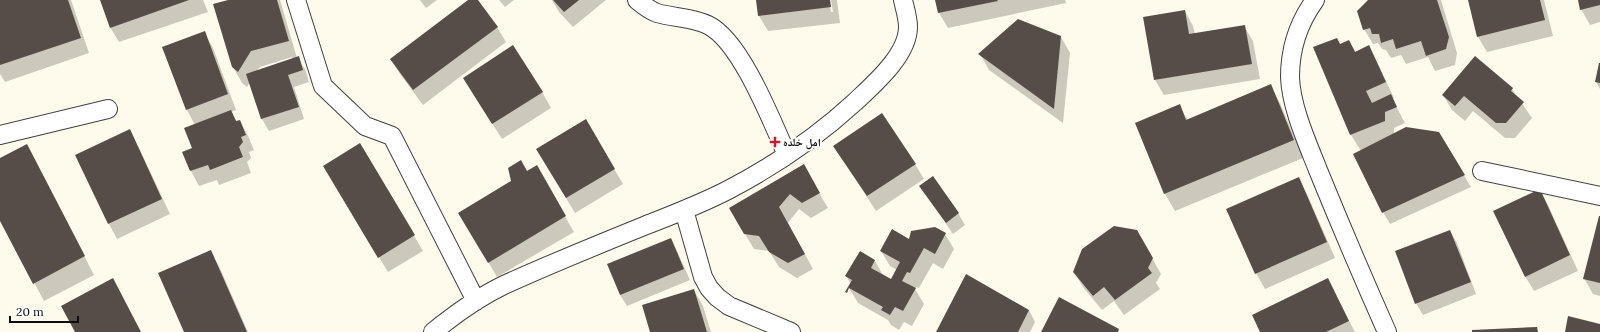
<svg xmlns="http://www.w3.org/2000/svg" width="1600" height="332" font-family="Lora,'Noto Naskh Arabic',serif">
  <rect width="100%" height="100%" fill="#fffbec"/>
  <path fill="#0003" fill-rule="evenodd" d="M0 0H71L89 53 5 82 0 74Z
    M101 0H203L208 12 119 42 110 27Z
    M232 0H280L297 58 305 69 309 82 294 87 304 119 269 131 262 119 250 82 247 87 242 83 233 67ZM292 57 293 59 257 71 260 67Z
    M420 0H437L426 8Z
    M470 0H477L497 27 506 42 423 105 400 74 391 59Z
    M499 0H514L505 7Z
    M552 0H606L573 27 559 12Z
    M757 0H829L831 12H833L831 0H837L840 23 768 31 759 16Z
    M937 0H1065L1066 3 948 28 939 13Z
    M1370 0H1441L1457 53 1455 65 1435 71 1428 57 1406 64 1401 55 1391 58 1386 50 1382 49 1378 43 1373 44 1364 29Z
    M1469 0H1544L1553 36 1487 52 1478 37Z
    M1579 0H1600V22L1590 25 1581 9Z
    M1185 11 1193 26 1195 34 1244 26 1253 41 1260 79 1164 95 1155 80 1144 18Z
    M204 33 213 48 236 110 231 112 237 122 240 121 248 136 254 150 249 152 251 158 247 162 251 173 219 185 217 180 199 186 191 171 184 152 193 149 195 125 187 110Z
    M1061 37 1070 53 1063 123 989 70 980 54Z
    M1349 41 1356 52 1368 46 1377 62 1394 98 1392 99 1405 123 1394 128V134L1438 133 1471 187 1390 224 1383 212 1361 151 1351 135 1315 48 1340 45Z
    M1600 65V89L1596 82Z
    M1270 86 1280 103 1303 158 1175 211 1165 194 1136 124 1179 106 1188 120Z
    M1512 89 1532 118 1515 138H1505L1473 111 1465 121 1452 110 1443 95Z
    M542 92 551 108 502 139 473 93Z
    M586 121 623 184 575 213 546 165Z
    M129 131 138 146 170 214 117 239 109 224Z
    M360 145 423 251 388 272 333 181Z
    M834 146 915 164 924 179 876 211Z
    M0 159 36 163 94 275 44 301 0 219Z
    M803 166 828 208 811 218 799 209 788 223 813 269 797 278 779 267 769 251 754 249 730 209Z
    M536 167 574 232 497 277 459 213Z
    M1298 178 1307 194 1335 258 1265 289 1256 273Z
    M920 186 958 213 965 225 953 234Z
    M1539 190 1548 205 1578 271 1534 291 1525 276Z
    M1600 219V296L1593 294 1584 278Z
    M1450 231 1457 243 1476 294 1423 315 1416 303Z
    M945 234 954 249 943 269 933 263 919 288 916 287 915 289 924 304 912 326 904 322 899 330 891 325 888 320 858 303 849 288 851 284 846 276 875 261 883 275 891 280 897 270 890 266 881 251 909 240Z
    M671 239 677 251 690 280 627 306 620 295Z
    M210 251 219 266 248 332H185Z
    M1152 258 1161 274 1156 283 1160 289 1124 315 1114 301 1102 310 1083 287 1074 272Z
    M1328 280 1355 332H1261Z
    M694 290 703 306 711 332H651Z
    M1029 310 1035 322 1030 332H938Z"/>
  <path fill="#564d49" d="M0 0H68L81 38 0 65Z
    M100 0H189L110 28Z
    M228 0H277L289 41 251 51 238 72 232 67 213 4Z
    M468 0H478L498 27 413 90 390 59Z
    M553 0H579L564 12Z
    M756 0H830L831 7 758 16Z
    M935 0H997L998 1 938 13Z
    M1368 0H1437L1449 37 1446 49 1426 56 1421 41 1396 49 1393 39 1381 43 1379 34H1372L1370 28 1363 30 1357 11Z
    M1468 0H1540L1545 20 1477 37Z
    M1578 0H1600V5L1580 10Z
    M1185 10 1189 34 1245 25 1252 64 1154 80 1143 17Z
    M1018 19 1061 36 1054 109 978 54Z
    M205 31 228 94 186 110 162 47Z
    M1337 38 1340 44 1349 40 1355 52 1369 45 1386 82 1366 91 1372 103 1391 94 1397 107 1385 112V121L1350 135 1313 47Z
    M513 45 543 92 492 124 463 78Z
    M299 56 303 70 288 75 299 107 261 119 246 74Z
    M1475 56 1513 88 1511 91 1524 102 1506 123H1496L1464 96 1455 106 1442 95Z
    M1599 63H1600V83L1595 82Z
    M1271 84 1294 140 1164 194 1135 123 1180 104 1186 120Z
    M231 110 236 121 240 120 246 135 241 137 243 142 239 147 243 157 210 170 208 165 190 171 182 152 192 148 184 128Z
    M882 113 916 164 867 196 833 146Z
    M586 119 615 169 566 198 536 149Z
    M1406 127 1439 132 1465 175 1382 213 1353 154Z
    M130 129 162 199 108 224 75 155Z
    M360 143 415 235 378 258 323 166Z
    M27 144 85 256 33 284 0 221V158Z
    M521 160 527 171 537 165 566 216 488 263 458 213 511 181 508 168Z
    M804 164 820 193 802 203 790 194 779 207 805 254 788 263 769 252 759 236 744 234 729 208Z
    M933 176 959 213 946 223 919 186Z
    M1299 177 1327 242 1255 274 1226 209Z
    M1540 189 1570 255 1525 277 1493 211Z
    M1599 216H1600V283L1583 279Z
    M1114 226 1137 230 1153 258 1148 268 1152 273 1115 300 1104 287 1093 296 1073 272 1082 249Z
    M935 227 946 233 935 254 924 248 910 273 907 272 902 281 916 288 903 311 895 307 890 315 881 310 883 307 849 288 847 293 845 292 852 280 845 276 860 251 875 260 871 268 891 279 900 262 880 251 892 229 909 239 911 231Z
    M1450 230 1471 282 1415 304 1395 251Z
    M671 238 684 269 620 295 607 264Z
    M211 250 247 332H184L158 273Z
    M966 274 1029 310 1018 332H936Z
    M113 278 141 332H75L61 306Z
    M1328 278 1349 321 1326 332H1260L1252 315Z
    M694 289 707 332H650L642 305Z
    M1059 297 1119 329 1118 332H1041Z
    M1568 316 1600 324V332H1565Z
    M1537 327 1538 332H1472V330Z"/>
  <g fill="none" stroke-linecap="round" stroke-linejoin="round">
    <g stroke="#404040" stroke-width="20">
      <path id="street" d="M296 0 323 86 365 126 392 136 476 301
        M637 0C643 5 649 10 657 13 674 18 692 17 708 25 741 41 772 122 787 155
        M1315 0C1299 22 1290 49 1290 77 1291 107 1307 142 1318 170 1340 224 1363 278 1387 332
        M0 135 108 109
        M1482 171 1600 196
        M684 210 703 277 709 288 717 297 729 306 791 332
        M433 332C455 314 479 297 504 285 550 264 597 245 644 226 672 215 701 204 728 190 774 166 817 137 855 102 874 84 908 55 908 27 908 18 905 9 903 0"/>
    </g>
    <use href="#street" stroke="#fff" stroke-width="18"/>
  </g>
  <path fill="#c1202a" stroke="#fff" stroke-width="1.5" d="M773 136h4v4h4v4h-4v4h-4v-4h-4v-4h4z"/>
  <g text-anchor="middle" stroke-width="4" stroke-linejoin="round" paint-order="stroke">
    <g font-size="11" font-weight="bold" fill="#0d0d0d" stroke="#fff" text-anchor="start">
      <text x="783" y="146">امل خلده</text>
    </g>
  </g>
  <path d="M10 316v6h68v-6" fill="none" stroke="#0d0d0d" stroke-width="2"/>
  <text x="16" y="316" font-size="12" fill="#0d0d0d" stroke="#ffffff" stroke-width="3" paint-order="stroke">20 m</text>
</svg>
